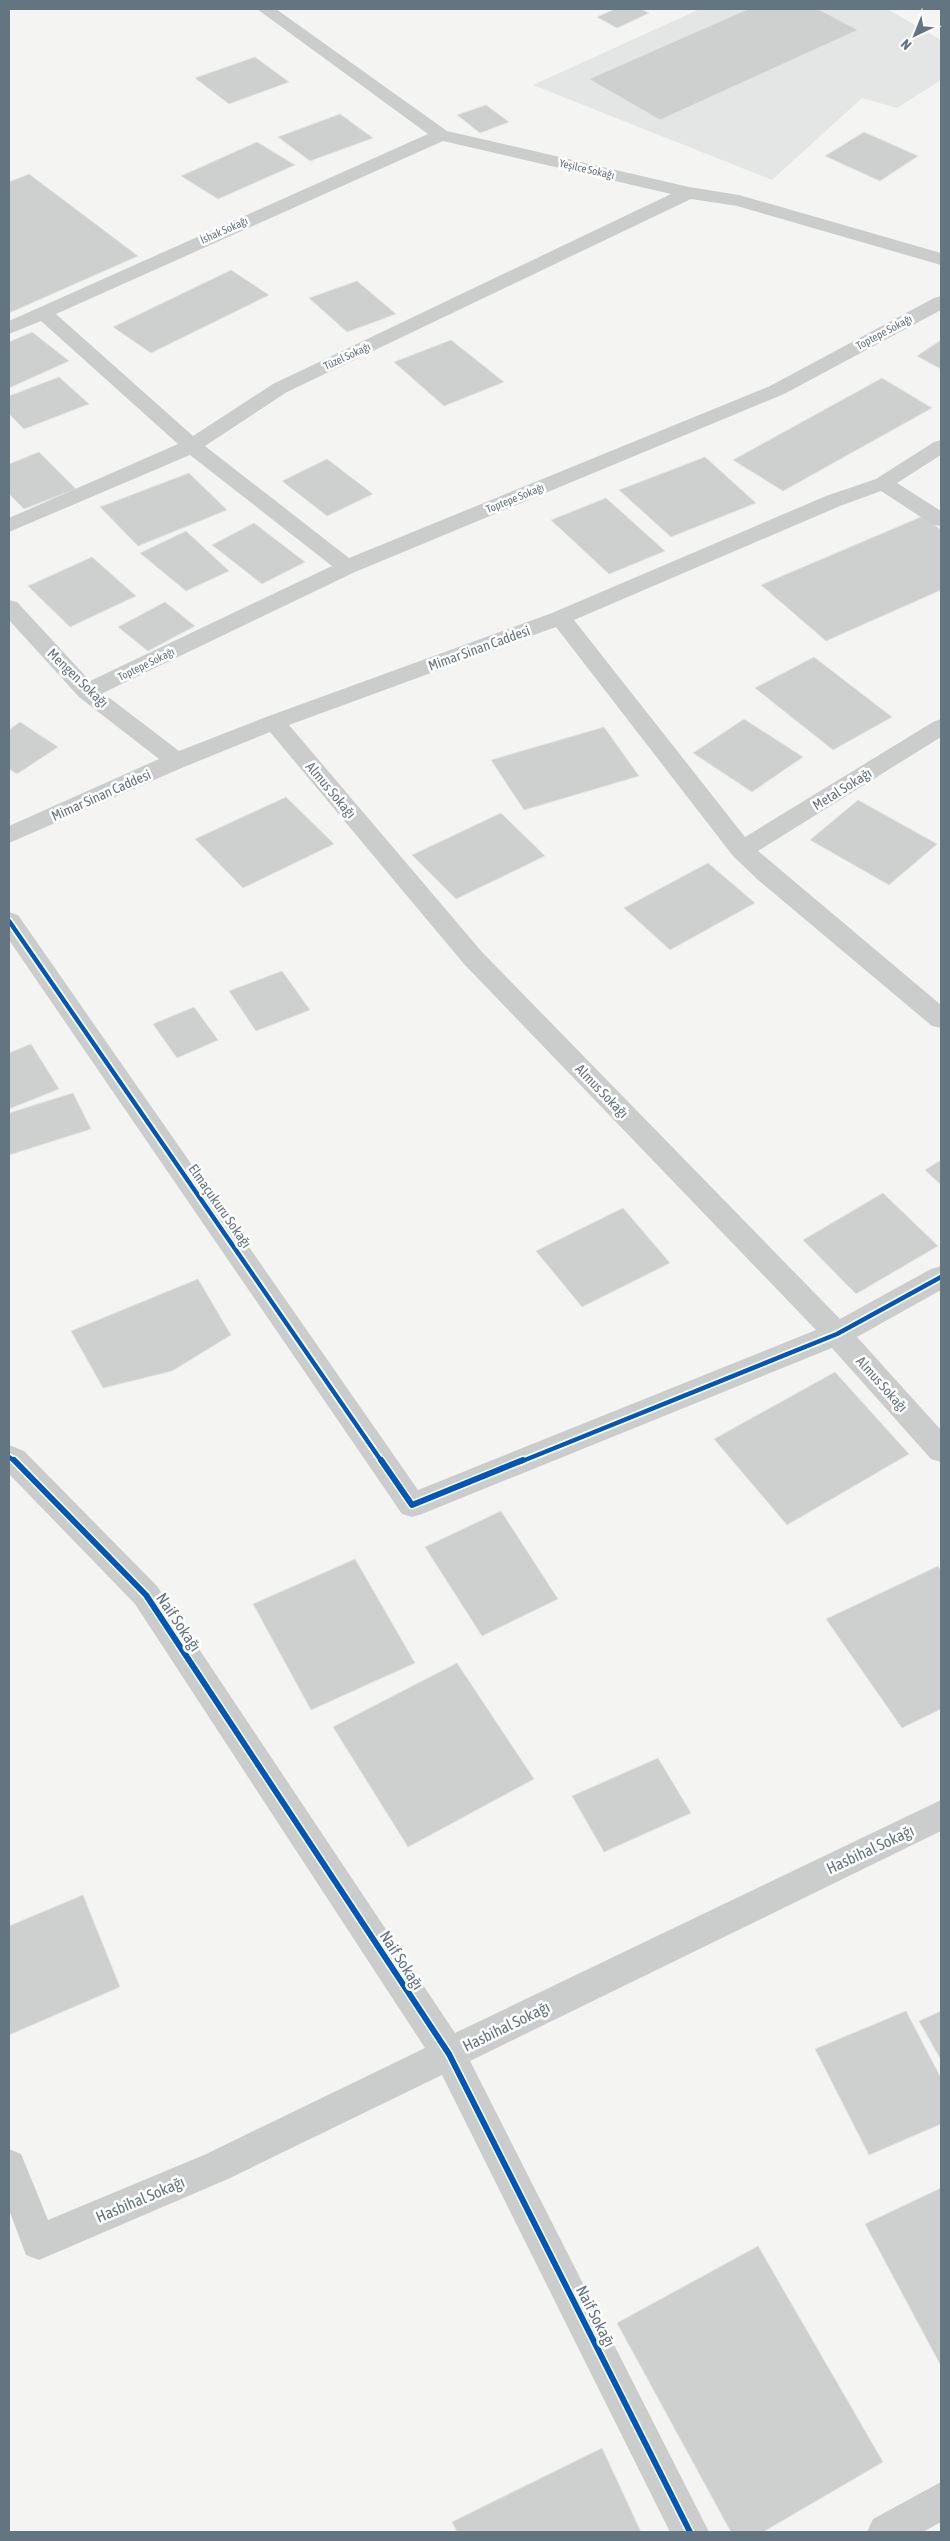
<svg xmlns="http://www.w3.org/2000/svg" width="950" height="2541" font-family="'Asap Condensed',sans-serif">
  <rect width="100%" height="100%" fill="#f4f4f2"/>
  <path fill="#e4e6e5" d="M700 9H887L941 40V80L897 108 862 98 772 180 533 85Z"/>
  <path fill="#cecfcf" stroke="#e3e3e2" d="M615 9H641L649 13 617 28 597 17Z
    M748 9H818L858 30 660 120 589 79Z
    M255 57 289 82 229 104 195 78Z
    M486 105 509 122 480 133 457 115Z
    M340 114 373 138 310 161 278 137Z
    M864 132 918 156 880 181 825 156Z
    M257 142 295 165 218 199 181 176Z
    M29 174 138 256 9 313V182Z
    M231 270 269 295 151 353 113 327Z
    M357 281 396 314 347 332 309 298Z
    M32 332 69 361 9 388V342Z
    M451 340 504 382 444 406 394 362Z
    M941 340V369L917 356Z
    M59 377 89 404 24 429 9 414V396Z
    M882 378 932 408 783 491 733 460Z
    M39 452 76 489 24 509 9 494V464Z
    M705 457 756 503 671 537 619 490Z
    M327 459 373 494 327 516 282 481Z
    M189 473 227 510 138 546 100 507Z
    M606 498 665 551 609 574 551 520Z
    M923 516 941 530V590L826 641 761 585Z
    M254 523 305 562 262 584 212 545Z
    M186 531 229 571 186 591 140 553Z
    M92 557 136 596 70 627 28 586Z
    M165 602 195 626 148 651 118 627Z
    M814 657 892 717 833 750 755 688Z
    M744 719 803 757 752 792 693 753Z
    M20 722 58 747 17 774 9 769V730Z
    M604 727 639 776 524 810 491 760Z
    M286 797 334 844 243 888 195 839Z
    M858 800 937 844 889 885 810 840Z
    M501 813 545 856 456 899 412 855Z
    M708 863 755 903 670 950 624 908Z
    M282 971 310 1010 256 1031 229 991Z
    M194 1007 218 1040 177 1058 153 1024Z
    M31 1044 59 1089 9 1109V1053Z
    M73 1093 91 1129 9 1155V1113Z
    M941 1160V1185L925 1170Z
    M883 1193 938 1246 856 1294 803 1240Z
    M623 1208 670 1263 582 1307 536 1251Z
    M198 1279 231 1335 172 1371 103 1388 71 1331Z
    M835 1372 909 1454 787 1525 714 1439Z
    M501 1511 558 1599 482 1636 425 1547Z
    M355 1559 415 1663 311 1710 253 1604Z
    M938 1566 941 1571V1709L902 1728 826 1619Z
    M457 1663 534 1779 408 1847 333 1727Z
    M658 1758 691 1813 604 1852 572 1796Z
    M83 1895 120 1987 9 2035V1926Z
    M906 2011 941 2078V2124L869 2155 815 2049Z
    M941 2011V2060L919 2021Z
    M941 2188V2366L865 2224Z
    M758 2246 883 2462 763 2532H731L617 2323Z
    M602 2448 641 2532H457L452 2522Z"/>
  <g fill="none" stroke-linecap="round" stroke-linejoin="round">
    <path fill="#cbcdcd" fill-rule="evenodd" d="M257 9H276L447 131 689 187 739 195 941 253V265L737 206 691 199 287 392 205 446 349 558 770 386 934 298 941 296V310L784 394 355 572 103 693 179 751 266 717 552 613 826 496 876 479 934 442 941 440V455L897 483 941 511V526L933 525 881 491 840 506 574 620 745 837 933 722 941 719V737L758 851 941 1005V1028L932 1026 757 879 733 856 556 627 289 725 482 952 840 1319 931 1269 941 1266V1290L857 1337 941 1430V1462L931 1459 832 1348 422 1514 412 1517 402 1514 9 940V912L18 915 418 1490 816 1330 464 964 270 732 184 767 9 843V826L159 759 79 697 9 620V600L17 602 90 681 332 566 190 455 9 532V518L178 444 41 321 9 334V321L428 134ZM443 141 671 194 273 384 193 436 56 314Z
      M9 1445 24 1451 157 1586 455 2033 941 1800V1831L470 2061 709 2532H670L442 2075 228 2179 39 2260 26 2255 9 2210V2149L21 2154 48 2220 204 2155 425 2048 135 1604 9 1474Z
      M941 2482V2522L923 2532H867L873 2519Z"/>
    <g stroke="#fff" stroke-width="8">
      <path id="cycleway-far1" d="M9 921 382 1462
        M9 1457 16 1462
        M520 1462 837 1334 941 1277"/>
    </g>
    <g stroke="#fff" stroke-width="9">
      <path id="cycleway" d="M14 1460 146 1595 449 2054 690 2532
        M381 1460 412 1505 523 1460"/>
    </g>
    <use href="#cycleway-far1" stroke="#0057b8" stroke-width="4.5"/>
    <use href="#cycleway" stroke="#0057b8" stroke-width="6"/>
  </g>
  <g text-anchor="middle" stroke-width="5" stroke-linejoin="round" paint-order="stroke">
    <g font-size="11" fill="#647582" stroke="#fff">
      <text transform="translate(587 169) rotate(13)" y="4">Yeşilce Sokağı</text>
      <text transform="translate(224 230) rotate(-24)" y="4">İshak Sokağı</text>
      <text transform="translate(884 332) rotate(-28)" y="4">Toptepe Sokağı</text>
      <text transform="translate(347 356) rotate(-25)" y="4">Tüzel Sokağı</text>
      <text transform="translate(515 498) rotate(-22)" y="4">Toptepe Sokağı</text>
      <text transform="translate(146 664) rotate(-26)" y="4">Toptepe Sokağı</text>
    </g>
    <g font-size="14" fill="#647582" stroke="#fff">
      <text transform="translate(479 648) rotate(-20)" y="5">Mimar Sinan Caddesi</text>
      <text transform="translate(78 678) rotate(44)" y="5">Mengen Sokağı</text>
      <text transform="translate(842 789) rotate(-32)" y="5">Metal Sokağı</text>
      <text transform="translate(331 790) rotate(50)" y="5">Almus Sokağı</text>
      <text transform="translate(101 795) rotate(-24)" y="5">Mimar Sinan Caddesi</text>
      <text transform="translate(602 1091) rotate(46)" y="5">Almus Sokağı</text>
      <text transform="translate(220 1206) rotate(55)" y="5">Elmaçukuru Sokağı</text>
      <text transform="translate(882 1384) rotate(48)" y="5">Almus Sokağı</text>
    </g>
    <g font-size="16" fill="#647582" stroke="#fff">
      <text transform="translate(179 1622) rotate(56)" y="6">Naif Sokağı</text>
      <text transform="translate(870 1849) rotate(-25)" y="6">Hasbihal Sokağı</text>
      <text transform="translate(402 1960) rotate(57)" y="6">Naif Sokağı</text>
      <text transform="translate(506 2026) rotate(-26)" y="6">Hasbihal Sokağı</text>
      <text transform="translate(140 2199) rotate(-23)" y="6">Hasbihal Sokağı</text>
      <text transform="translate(596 2316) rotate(63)" y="6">Naif Sokağı</text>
    </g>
  </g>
  <rect width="950" height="2541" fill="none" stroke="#647582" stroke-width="20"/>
  <g transform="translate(915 35) rotate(223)" stroke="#ffffff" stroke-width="4" paint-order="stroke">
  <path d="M0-4L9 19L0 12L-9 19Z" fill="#647582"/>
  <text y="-8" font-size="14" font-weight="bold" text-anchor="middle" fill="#647582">N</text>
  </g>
</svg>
